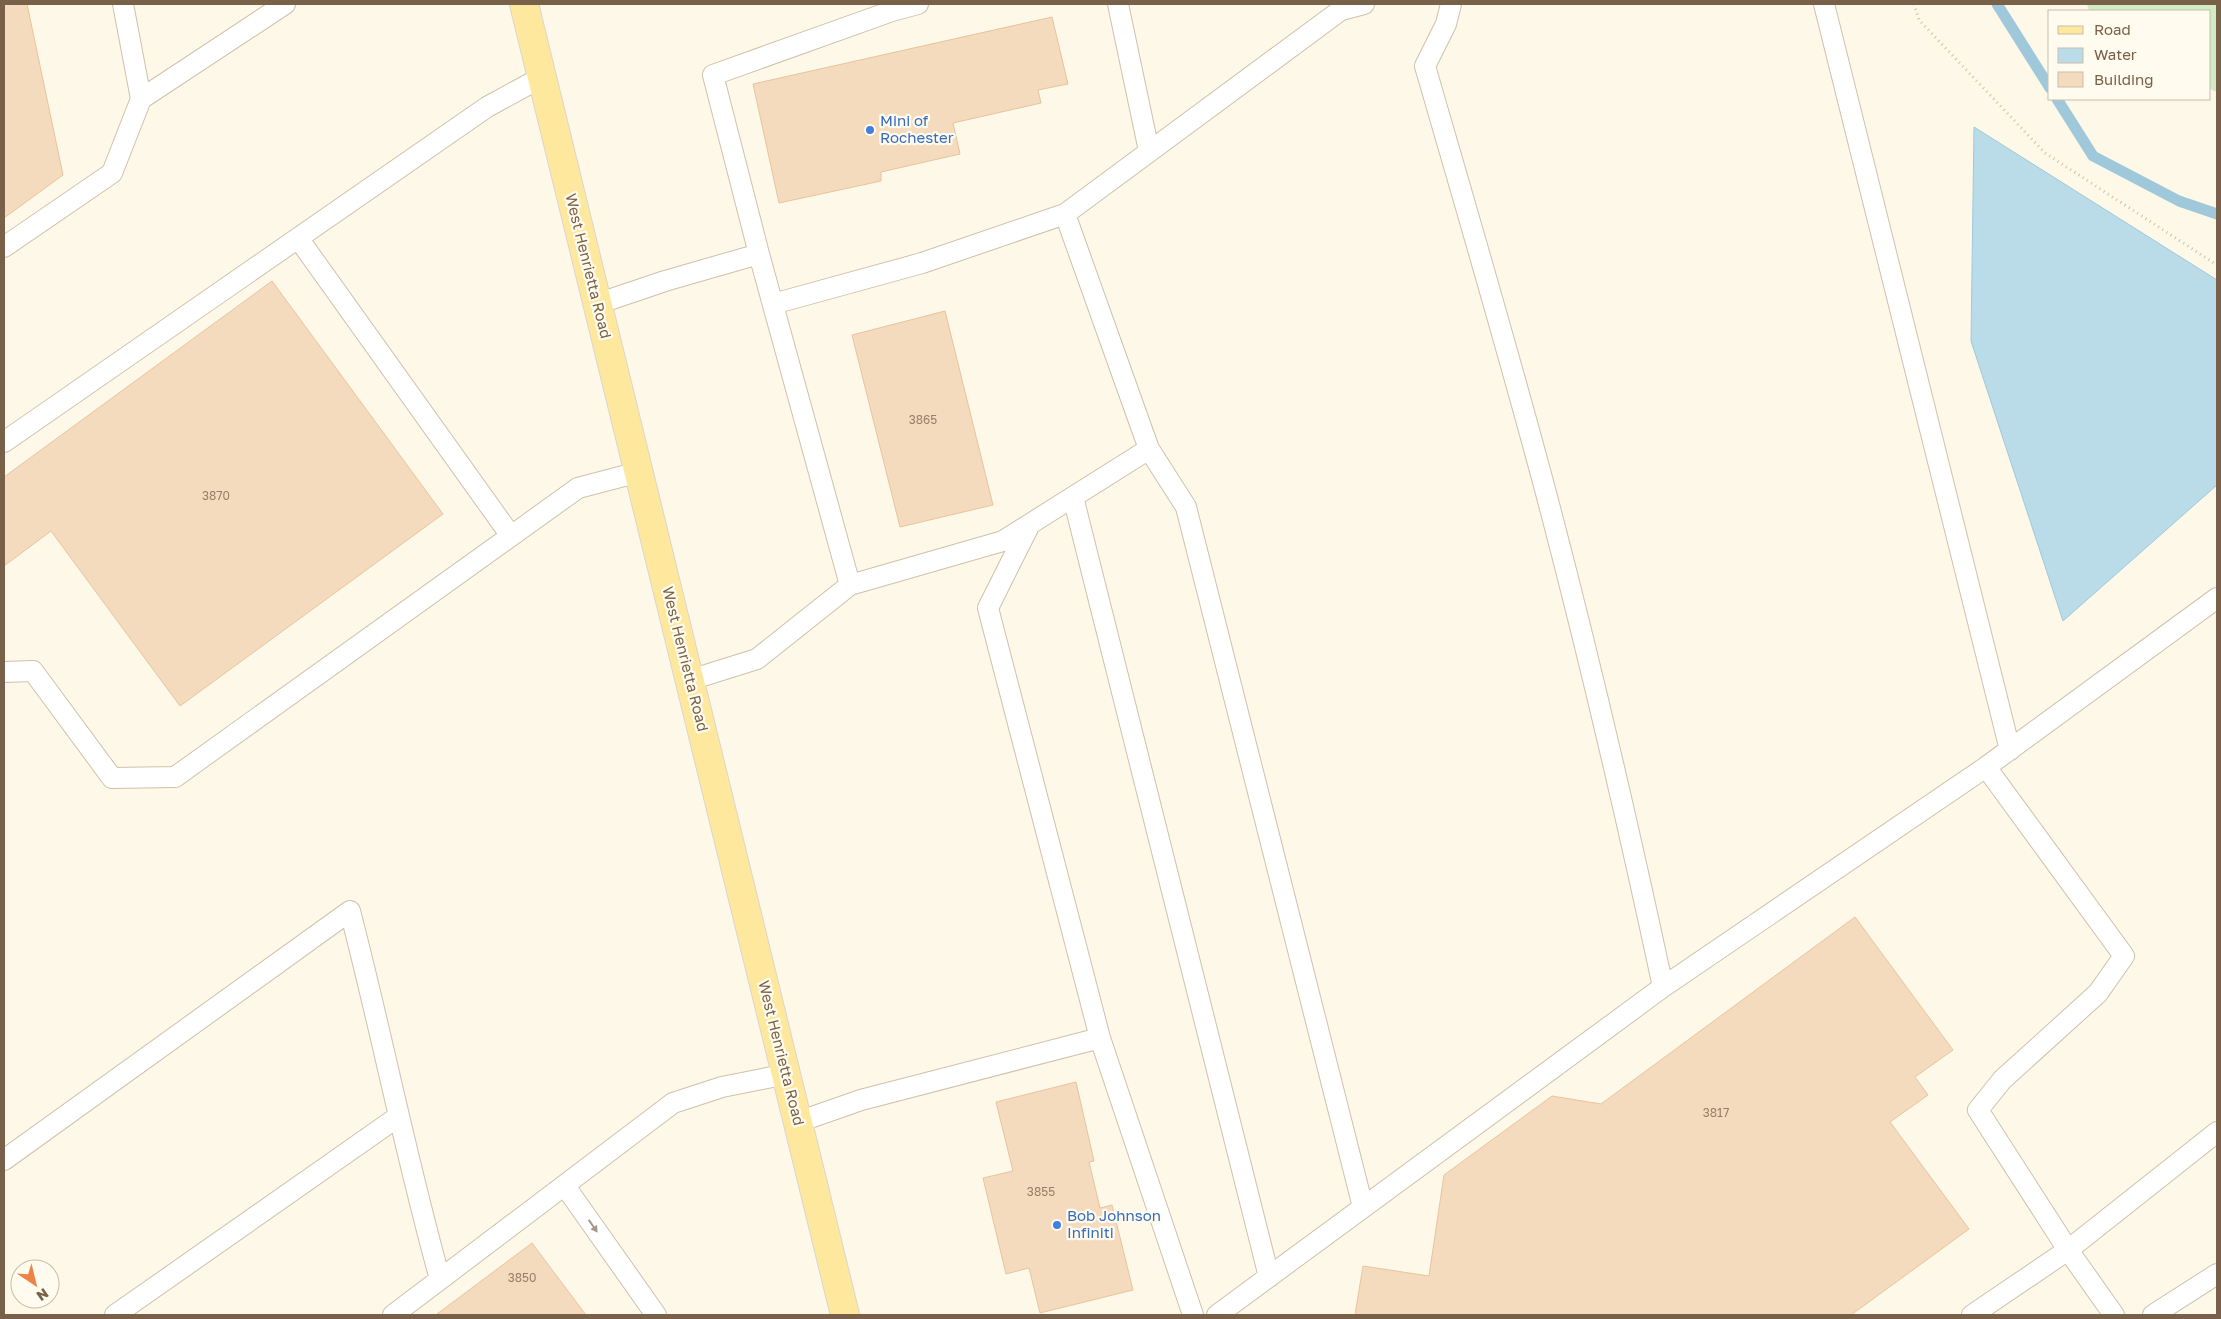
<svg xmlns="http://www.w3.org/2000/svg" width="2221" height="1319" font-family="'Golos Text',sans-serif">
  <rect width="100%" height="100%" fill="#fdf8e7"/>
  <path fill="#cfecc4" d="M2087 4H2217V92L2210 89V11H2089Z"/>
  <path fill="#badbe8" stroke="#9fc9db" d="M1974 127 2217 280V485L2063 621 1971 341Z"/>
  <g fill="none" stroke-linecap="round" stroke-linejoin="round">
    <path stroke="#9fc9db" stroke-width="11" d="M1997 4 2050 88
      M2057 99 2093 156 2179 201 2217 214"/>
  </g>
  <path fill="#f4dbbd" stroke="#e8c49d" d="M4 4H27L63 175 4 218Z
    M1052 17 1068 84 1038 90 1041 103 953 123 960 154 881 172V181L779 203 753 84Z
    M272 281 443 514 180 706 51 531 4 566V477Z
    M945 311 993 505 900 527 852 335Z
    M1855 917 1953 1050 1915 1077 1928 1095 1890 1122 1969 1229 1851 1315H1355L1363 1266 1429 1276 1444 1175 1552 1096 1601 1104Z
    M1076 1082 1094 1161 1089 1162 1100 1208 1112 1205 1133 1290 1040 1313 1029 1268 1006 1274 983 1178 1013 1171 996 1102Z
    M532 1243 586 1315H438L437 1314Z"/>
  <g fill="none" stroke-linecap="round" stroke-linejoin="round">
    <g stroke="#d0c1ab" stroke-width="22">
      <path id="lane" d="M1118 4 1149 151
        M1451 4 1446 24 1425 66C1468 215 1512 363 1551 512 1592 669 1629 828 1663 987
        M1824 4 2010 750
        M141 99 285 4
        M298 238 511 536
        M4 247 112 173 141 99 123 4
        M597 304 665 281 759 254 713 75 892 11 918 4
        M773 304 922 263 1065 214
        M4 442 487 107 542 77
        M1073 497 1269 1277
        M1030 524 988 608 1100 1038 1193 1315
        M850 585 1003 541 1149 449
        M4 672 33 671 112 778 175 777 578 488 639 472
        M690 680 757 659 850 585 759 254
        M798 1122 861 1100 1100 1038
        M4 1160 350 911C382 1034 406 1158 440 1279
        M565 1186 656 1315
        M1363 1207 1186 507 1149 449 1065 214 1341 10 1364 4
        M115 1315 399 1116
        M393 1315 673 1103 722 1087 787 1074
        M1217 1315 1663 987 1986 767 2217 598
        M1972 1315 2068 1250 1978 1110 2002 1080 2098 993 2124 956 1986 767
        M2114 1315 2068 1250 2217 1132
        M2153 1315 2217 1274"/>
    </g>
    <g stroke="#dcd6d0" stroke-width="30">
      <path id="primary" d="M524 4 845 1315"/>
    </g>
    <path stroke="#dabea0" stroke-width="3" stroke-dasharray="1 4" stroke-linecap="butt" d="M1914 4 1919 20 2045 153 2217 265"/>
    <use href="#lane" stroke="#fff" stroke-width="20"/>
    <use href="#primary" stroke="#fee89d" stroke-width="28"/>
  </g>
  <defs><path id="oneway-solid" d="M-6-.8H1V-3.2L6.5 0L1 3.2V.8H-6Z" transform="scale(1.25)"/></defs>
  <use fill="#a89889" href="#oneway-solid" transform="translate(593 1226) rotate(55)"/>
  <g fill="#3f7fe0" stroke="#fffbee" stroke-width="2">
    <circle cx="870" cy="130" r="5"/>
    <circle cx="1057" cy="1225" r="5"/>
  </g>
  <g text-anchor="middle" stroke-width="4.5" stroke-linejoin="round" paint-order="stroke">
    <g font-size="12" fill="#988066">
      <text x="923" y="424">3865</text>
      <text x="216" y="500">3870</text>
      <text x="1716" y="1117">3817</text>
      <text x="1041" y="1196">3855</text>
      <text x="522" y="1282">3850</text>
    </g>
    <g font-size="15" fill="#366cbe" stroke="#fffbee" text-anchor="start">
      <text x="880" y="126">Mini of<tspan x="880" dy="17">Rochester</tspan></text>
      <text x="1067" y="1221">Bob Johnson<tspan x="1067" dy="17">Infiniti</tspan></text>
    </g>
    <g font-size="15" fill="#796149" stroke="#fffbee">
      <text transform="translate(588 266) rotate(76)" y="5">West Henrietta Road</text>
      <text transform="translate(685 659) rotate(76)" y="5">West Henrietta Road</text>
      <text transform="translate(781 1053) rotate(76)" y="5">West Henrietta Road</text>
    </g>
  </g>
  <rect width="2221" height="1319" fill="none" stroke="#796149" stroke-width="10"/>
  <rect x="2048" y="10" width="162" height="90" fill="#fffbee" stroke="#c9bdac"/>
  <rect x="2058" y="26" width="25" height="8" fill="#fee89d" stroke="#c9bdac"/>
  <text x="2094" y="35" font-size="15" fill="#796149">Road</text>
  <rect x="2058" y="48" width="25" height="15" fill="#badbe8" stroke="#c9bdac"/>
  <text x="2094" y="60" font-size="15" fill="#796149">Water</text>
  <rect x="2058" y="72" width="25" height="15" fill="#f4dbbd" stroke="#c9bdac"/>
  <text x="2094" y="85" font-size="15" fill="#796149">Building</text>
  <g transform="translate(35 1284) rotate(145)"><circle r="24" fill="#fffbee" stroke="#c9bdac"/>
  <path d="M0-4L9 19L0 12L-9 19Z" fill="#ec8347"/>
  <text y="-8" font-size="14" font-weight="bold" text-anchor="middle" fill="#796149">N</text>
  </g>
</svg>
